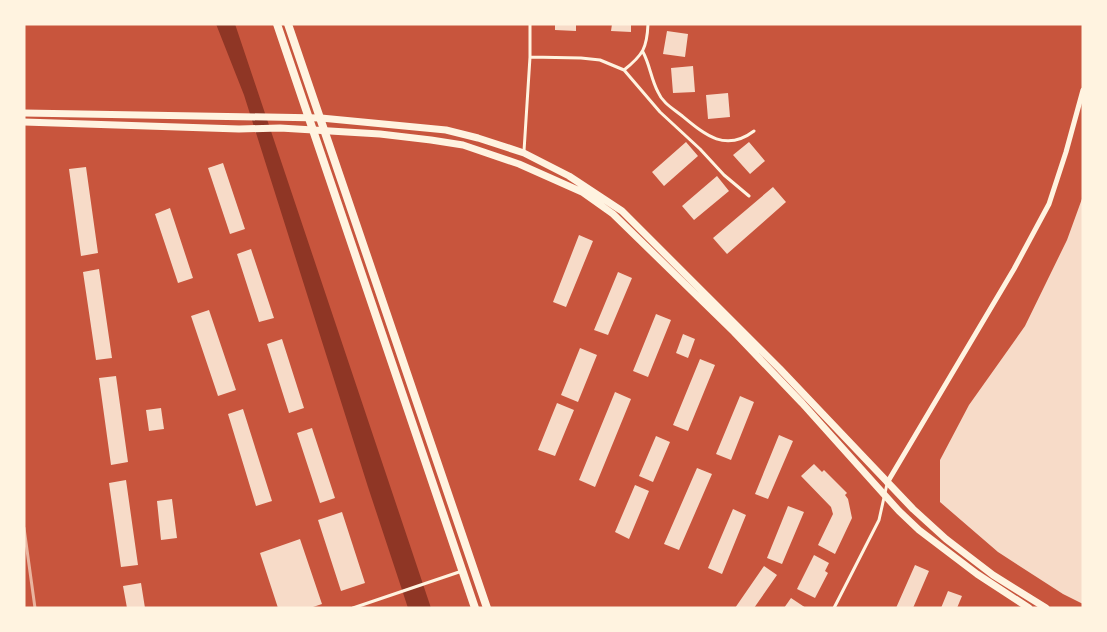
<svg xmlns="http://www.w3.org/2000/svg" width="1107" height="632" font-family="'PT Sans',sans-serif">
  <rect width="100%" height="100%" fill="#c8553d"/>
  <path fill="#8f3625" d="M216 24H235L431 608H408L368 487 244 95Z"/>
  <path fill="#f7dbc8" d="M555 24H576V31L555 30Z
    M612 24H631V32L611 31Z
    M667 31 688 34 685 57 663 54Z
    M693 66 695 92 673 93 671 68Z
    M728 93 730 117 708 119 706 95Z
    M686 142 698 156 664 186 652 172Z
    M749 142 765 161 750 174 733 155Z
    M223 163 245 229 230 234 208 168Z
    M86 167 98 253 81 256 69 169Z
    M717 176 729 191 694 220 682 206Z
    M773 187 786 202 727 254 713 238Z
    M1083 196V604L1063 594 998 552 940 502V460L969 405 1025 326 1067 240Z
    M170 208 193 278 178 283 155 214Z
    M579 235 593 241 566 307 553 302Z
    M251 249 274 318 259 322 237 254Z
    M99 269 112 358 96 360 83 272Z
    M618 272 632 278 608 335 594 330Z
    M209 310 236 390 218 396 191 316Z
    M656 314 671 320 648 377 633 371Z
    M683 334 695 339 688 358 676 353Z
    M282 339 304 408 289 413 267 344Z
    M580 348 597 355 578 402 561 395Z
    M700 359 715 365 688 431 673 425Z
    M116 376 128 462 111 465 99 378Z
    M615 392 631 399 595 487 579 480Z
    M740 396 754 402 731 460 716 454Z
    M557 403 574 410 555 456 538 450Z
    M161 408 164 429 149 431 146 410Z
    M243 409 272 501 256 506 228 414Z
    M312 428 335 498 320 503 297 433Z
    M779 435 793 441 768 499 755 494Z
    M656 436 670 442 653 482 639 476Z
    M814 464 822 472 824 470 847 493 845 495 848 499 852 518 835 554 818 545 833 514 831 507 801 476Z
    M697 468 712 474 679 550 664 544Z
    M126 480 138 565 121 567 109 483Z
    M635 485 649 491 629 539 615 532Z
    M172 499 177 538 161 540 157 501Z
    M788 506 804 512 782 564 767 558Z
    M733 509 746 515 722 574 708 568Z
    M342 512 365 583 341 591 318 520Z
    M300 539 322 604 310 608H278L260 553Z
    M814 555 829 563 825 571 828 573 815 598 797 589Z
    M915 565 929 571 913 608H896Z
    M764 566 777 575 754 608H735Z
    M141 583 145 608H127L123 586Z
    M948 591 962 596 957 608H941Z
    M791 598 806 608H784Z"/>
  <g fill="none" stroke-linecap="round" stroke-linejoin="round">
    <path stroke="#fff3e0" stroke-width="3" d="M648 24C647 48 643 55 624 70L660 112 700 149 724 175 749 196
      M643 52C650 65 651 79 658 92 662 102 672 108 681 115 704 134 725 153 754 131
      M530 57 581 58 600 60 624 70
      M524 151 530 57V24
      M353 608 462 571
      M834 608 879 520 887 484"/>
    <path stroke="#fff3e0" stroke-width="5" d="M887 483 1014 269 1049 204 1066 152 1083 90"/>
    <path stroke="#fff3e0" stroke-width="7" d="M24 113 321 118 446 130 478 138 524 153 569 176 622 211 780 369 913 509 946 539 993 575 1046 608
      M24 122 239 129 280 128 380 134 431 140 463 145 519 164 582 192 613 214 734 332 802 403 899 511 919 530 977 574 1029 608"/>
    <path stroke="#fff3e0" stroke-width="8" d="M277 24 475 608
      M288 24 487 608"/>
    <path stroke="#e9b49f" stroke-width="3" d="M24 528 35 608"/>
  </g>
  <rect width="1107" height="632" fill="none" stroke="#fff3e0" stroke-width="51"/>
</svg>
